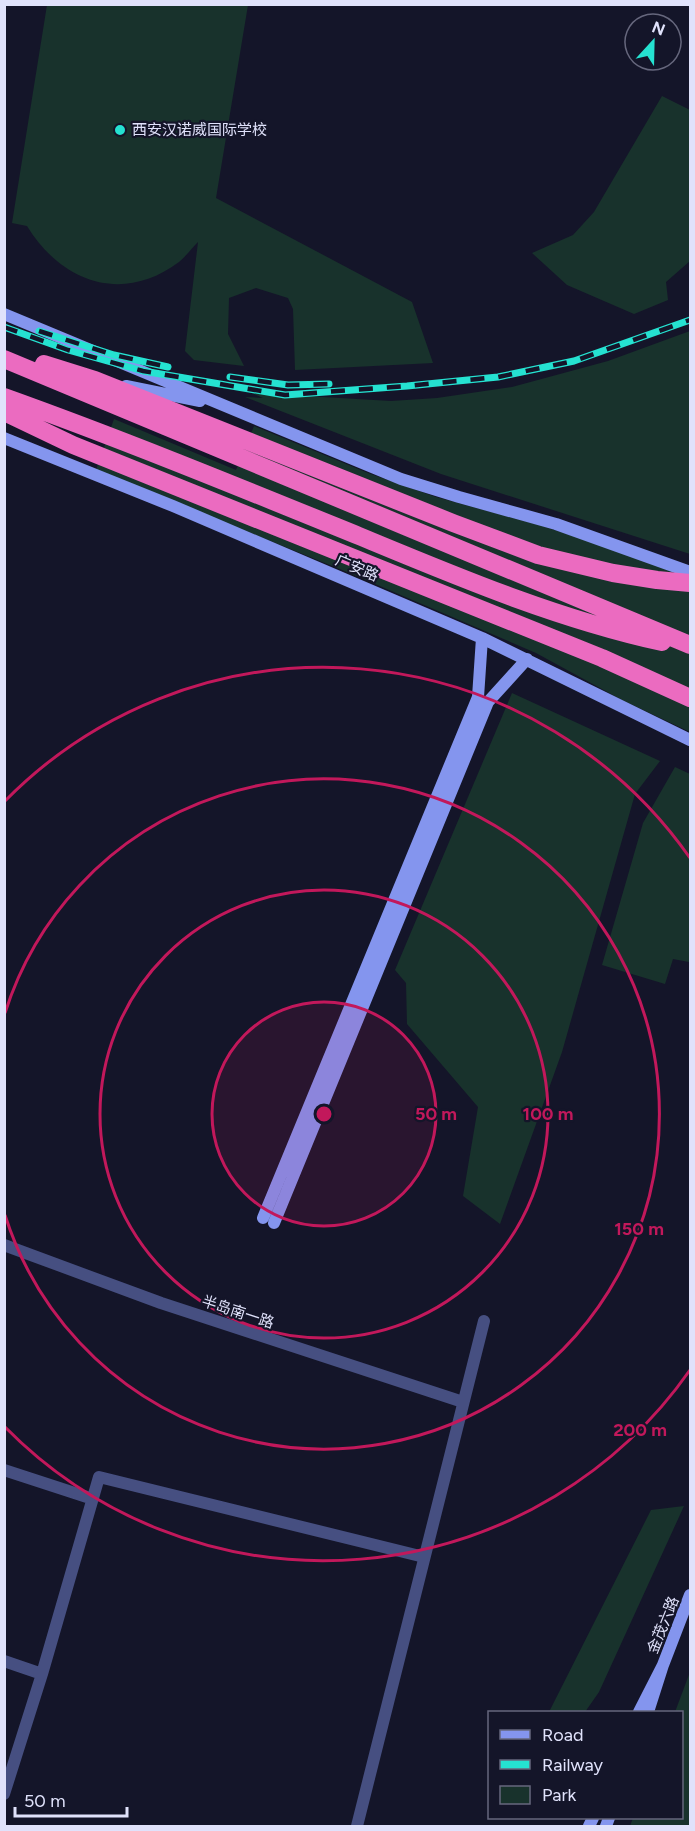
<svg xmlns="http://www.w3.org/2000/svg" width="695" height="1831" font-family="Figtree,'Noto Sans SC',sans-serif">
  <rect width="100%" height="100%" fill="#141529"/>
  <path fill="#18322c" d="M47 5H248L216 198 412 302 433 363 295 370 293 309 288 298 256 288 229 298 228 334 244 366 194 360 185 351 198 242C192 248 186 256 179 262 123 304 62 283 27 226L12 223Z
    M662 96 690 110V261L666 282 668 300 634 314 567 285 532 253 573 235 594 212Z
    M690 331V554L441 474 245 397 263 398 252 393 391 401 437 398 512 387 608 361Z
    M114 419 236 470 254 426 368 473 436 497 539 525 639 557 690 579V732L622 700 536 653 347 572 96 470Z
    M512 693 660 761 635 794 562 1052 500 1224 463 1196 478 1107 407 1024 406 983 395 970Z
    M675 767 690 774V958L689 962 673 959 665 984 602 965 643 823Z
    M684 1506 599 1692 585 1712H549L651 1510Z
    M690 1672V1826H630L633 1818H682V1712H675Z"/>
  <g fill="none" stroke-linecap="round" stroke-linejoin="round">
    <path stroke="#464f81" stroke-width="12" d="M4 1245 161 1303 463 1402
      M4 1470 93 1499
      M4 1661 42 1674 4 1794
      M42 1674 99 1477 424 1557
      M357 1826 484 1321"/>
    <path stroke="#8495ee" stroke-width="12" d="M4 314 401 479 459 497 556 524 690 572
      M126 386 200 401
      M4 438 173 506 482 638 690 740
      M263 1218 478 697 482 638
      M274 1223 488 702 527 659
      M663 1665 690 1595
      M639 1712 663 1665 648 1712
      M589 1826 593 1818
      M606 1826 609 1818"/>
    <path stroke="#eb6bc0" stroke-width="18" d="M4 359 690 645
      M44 364 95 380 453 523 538 555 613 573 657 580 690 583
      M4 397C124 440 241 488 359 536 458 577 557 619 662 642
      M4 412 73 445 602 658 690 698"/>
    <g stroke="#25e2d1" stroke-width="7">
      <path id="rail" d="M4 327 68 350 143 371 285 395 407 386 498 377 574 361 690 320
        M39 331 114 355 168 367
        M230 377 288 385 329 384"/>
    </g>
    <use href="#rail" stroke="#141529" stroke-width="4.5" stroke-dasharray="14" stroke-linecap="butt"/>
  </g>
  <circle cx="324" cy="1114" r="112" fill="#c2185b" fill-opacity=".12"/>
  <g fill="none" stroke="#c2185b" stroke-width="3">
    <circle cx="324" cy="1114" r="112"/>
    <circle cx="324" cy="1114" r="224"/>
    <path d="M5 1013A335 335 0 1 1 5 1215"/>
    <path d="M690 1370A447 447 0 0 1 5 1427M5 801A447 447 0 0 1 690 858"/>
  </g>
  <circle fill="#25e2d1" stroke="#141529" stroke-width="2" cx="120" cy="130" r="6"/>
  <g text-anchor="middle" stroke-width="4.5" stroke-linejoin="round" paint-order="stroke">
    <g font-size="15" fill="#e0e2fb" stroke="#141529" text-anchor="start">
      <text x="132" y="135">西安汉诺威国际学校</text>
    </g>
    <g font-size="15" fill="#e0e2fb" stroke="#141529">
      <text transform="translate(357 568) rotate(23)" y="5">广安路</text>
      <text transform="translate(238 1312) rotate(18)" y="5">半岛南一路</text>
      <text transform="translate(663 1625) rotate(-68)" y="5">金茂六路</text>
    </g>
  </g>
  <circle cx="324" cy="1114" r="9" fill="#c2185b" stroke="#141529" stroke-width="3"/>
  <g font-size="18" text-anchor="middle" font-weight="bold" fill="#c2185b" stroke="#141529" stroke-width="4.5" stroke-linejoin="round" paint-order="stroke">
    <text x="436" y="1120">50 m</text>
    <text x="548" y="1120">100 m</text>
    <text x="639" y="1235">150 m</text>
    <text x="640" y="1436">200 m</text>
  </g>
  <rect width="695" height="1831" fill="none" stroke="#e0e2fb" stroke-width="12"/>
  <rect x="488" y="1711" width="195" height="108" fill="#141529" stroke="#66677d" stroke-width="1.5"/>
  <rect x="500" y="1730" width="30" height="9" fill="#8495ee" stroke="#66677d" stroke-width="1.5"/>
  <text x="542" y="1741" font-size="18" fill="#e0e2fb">Road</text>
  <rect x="500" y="1760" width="30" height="9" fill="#25e2d1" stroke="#66677d" stroke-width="1.5"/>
  <text x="542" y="1771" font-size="18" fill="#e0e2fb">Railway</text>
  <rect x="500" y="1786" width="30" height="18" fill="#18322c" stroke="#66677d" stroke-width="1.5"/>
  <text x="542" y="1801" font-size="18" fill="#e0e2fb">Park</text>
  <g transform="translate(653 42) rotate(22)"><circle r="28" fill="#141529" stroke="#66677d" stroke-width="1.5"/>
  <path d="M0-4.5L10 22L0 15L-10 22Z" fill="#25e2d1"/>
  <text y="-9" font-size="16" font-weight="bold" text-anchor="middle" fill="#e0e2fb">N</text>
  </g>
  <path d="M15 1807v9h112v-9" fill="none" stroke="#e0e2fb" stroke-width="3"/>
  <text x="24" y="1807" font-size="18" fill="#e0e2fb" stroke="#141529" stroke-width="4.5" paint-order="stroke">50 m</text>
</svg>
